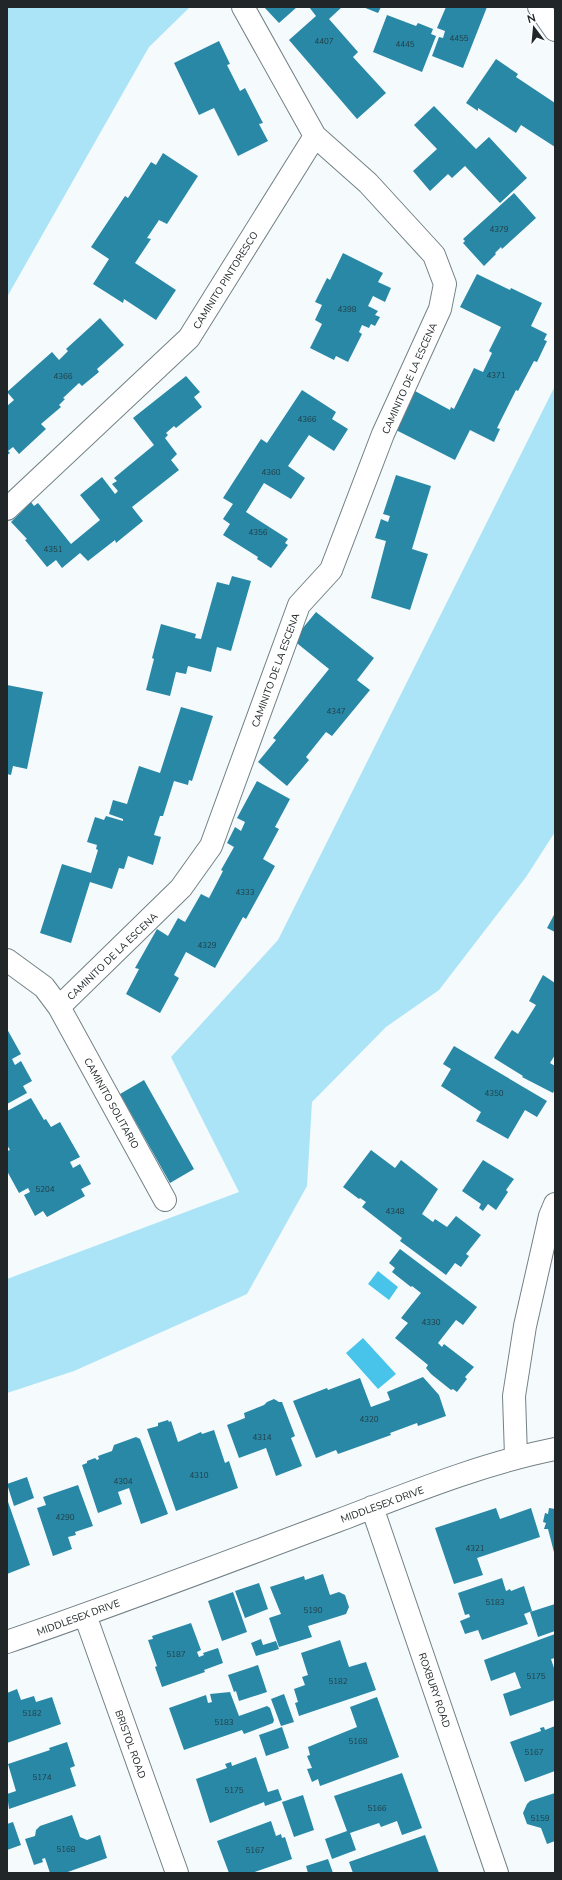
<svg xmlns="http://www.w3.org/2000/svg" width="562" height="1880" font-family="'Nunito Sans',sans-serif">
  <rect width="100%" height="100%" fill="#f5fbfd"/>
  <path fill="#abe3f7" d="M7 7H190L149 47 7 297Z
    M555 386V832L526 877 439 990 386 1027 312 1102 307 1186 247 1294 74 1371 7 1393V1279L239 1192 171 1057 278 940Z"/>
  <path fill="#48c4eb" d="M378 1271 398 1287 389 1300 368 1284Z
    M363 1338 396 1374 378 1389 346 1353Z"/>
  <path fill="#2888a5" d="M264 7H297L279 23Z
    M309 7H342L329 19 358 52 353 57 386 93 357 119 289 40 316 16Z
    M363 7H381L378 13Z
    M446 7H487L463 68 432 56 439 37 443 38 445 31 437 28Z
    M387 15 416 26 418 23 433 29 431 34 436 36 422 72 373 52Z
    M219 41 230 64 227 65 240 91 245 88 263 123 259 124 268 141 238 156 214 108 199 115 174 63Z
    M496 59 518 74 516 77 555 103V147L521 125 516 133 478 108V111L466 103Z
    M434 106 476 149 489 137 527 178 500 203 465 166 452 178 448 174 430 191 413 171 437 149 414 125Z
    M163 153 198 176 167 224 159 220 147 238 151 239 135 263 176 290 156 320 124 299 123 303 93 284 109 259 91 247 125 196 128 198 151 162 156 165Z
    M514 193 536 218 502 249 501 247 495 253 496 254 484 266 463 243 465 241 463 239Z
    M343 253 383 273 378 282 391 288 385 302 373 296 368 306 378 311 375 315 380 317 375 326 371 324 369 328 362 325 359 332 362 334 348 362 336 356 334 360 310 348 322 324 315 320 322 305 315 302 327 278 330 280Z
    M477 274 510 290 511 288 542 303 531 326 547 334 544 340 547 341 537 362 534 361 518 391 516 390 497 428 500 429 494 442 470 430 455 460 396 430 415 391 450 410 451 407 454 409 474 368 483 372 492 353 489 351 501 327 460 307Z
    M100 318 124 345 97 369 99 372 82 386 79 383 63 398 65 399 59 405 61 407 41 424 46 429 19 454 13 447 8 451 10 453 7 455V406L14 400 7 392 52 352 59 360 68 351 66 349Z
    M186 376 200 392 194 397 202 407 176 428 174 426 166 433 168 435 165 438 177 454 171 460 179 470 132 507 143 521 116 543 115 540 88 561 80 553 62 568 56 560 47 567 25 540 27 539 11 522 31 502 34 506 38 503 71 544 100 520 80 495 102 477 115 494 118 491 112 484 117 481 114 478 154 445 133 418Z
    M302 390 336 412 332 419 348 429 334 451 309 435 288 466 305 478 291 499 264 483 246 512 288 539 285 543 288 545 271 568 257 559 258 557 223 535 230 524 223 519 233 504 223 498 261 439 267 443Z
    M396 475 431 486 412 549 428 554 410 610 371 598 386 541 375 538 381 519 388 522 390 516 383 514Z
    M232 576 251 581 231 651 217 647 211 672 188 666 186 674 176 672 170 696 146 690 154 659 152 658 161 624 196 634 195 638 201 639 217 582 229 585Z
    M316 612 374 658 357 680 370 690 332 736 326 732 306 757 309 760 287 786 258 762 276 740 273 738 329 669 293 640Z
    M7 685 43 692 27 769 13 766 11 775 7 774Z
    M181 707 213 716 192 781 189 780 188 785 174 781 163 816H160L154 835 161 837 153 865 128 856 124 869 119 868 112 889 90 882 71 943 40 933 62 864 91 873 98 850 96 849 97 845 87 842 95 817 104 820 106 816 123 821V819L109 814 113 800 127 804 139 766 160 773Z
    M257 781 290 799 275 827 279 829 263 859 275 866 246 919 243 917 215 968 186 952 174 975 179 978 160 1013 126 994 139 969 135 968 157 929 168 936 178 918 185 922 201 894 209 898 223 871 221 870 234 847 227 843 235 827 241 831 245 822 237 818Z
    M555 913V932L547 928Z
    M543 975 555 983V1055L550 1063 555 1066V1089L553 1093 522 1077 523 1076 494 1058 512 1030 518 1034 536 1005 529 1001Z
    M7 1029 21 1054 12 1059 15 1065 21 1061 32 1081 23 1086 27 1093 7 1104Z
    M454 1046 547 1101 537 1117 525 1110 508 1139 476 1121 481 1112 441 1086 451 1069 443 1064Z
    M144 1080 194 1169 170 1183 120 1094Z
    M31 1098 44 1120 46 1119 51 1127 60 1122 80 1157 70 1162 73 1168 80 1164 91 1184 81 1189 85 1196 47 1217 43 1211 35 1216 24 1195 30 1192 28 1188 19 1193 7 1171V1151L10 1150 7 1145V1111Z
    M371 1150 395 1168 401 1160 438 1189 422 1214 433 1222 435 1219 447 1227 456 1216 481 1235 466 1254 469 1256 461 1267 455 1263 446 1275 400 1241 402 1238 362 1207 366 1202 360 1198 359 1199 343 1187Z
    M483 1160 514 1179 506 1190 508 1192 496 1210 488 1204 483 1211 479 1208 481 1204 462 1191Z
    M400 1249 477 1307 463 1325 456 1320 438 1343 442 1347 444 1344 474 1367 465 1377 467 1379 457 1392 453 1389 451 1390 431 1374 426 1368 428 1365 395 1338 408 1323 401 1318 421 1293 412 1286 411 1287 392 1272 395 1268 389 1263Z
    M423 1377 439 1395 446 1416 418 1426 417 1423 390 1433 391 1435 338 1454 336 1450 316 1458 293 1401 327 1388 328 1390 360 1378 371 1407 390 1400 387 1392Z
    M274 1399 279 1402H282L295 1436 291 1438 302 1466 276 1476 266 1448 239 1458 227 1425 245 1418 244 1413 264 1405 267 1402Z
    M168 1420 169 1422 171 1421 178 1442 201 1432 202 1434 214 1430 225 1463 229 1461 238 1488 176 1511 147 1429 158 1426V1423Z
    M136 1437 140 1439 168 1514 141 1524 129 1488 118 1492 122 1504 98 1513 82 1465 87 1463V1461L95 1458 97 1460 99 1459 98 1456 112 1451 114 1445Z
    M27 1477 34 1498 14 1506 7 1484Z
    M78 1485 93 1526 75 1532 76 1535 68 1537 72 1549 53 1556 37 1508 46 1505 43 1497Z
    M7 1499 30 1565 7 1574Z
    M496 1508 500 1519 531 1508 540 1537 477 1558 483 1575 454 1584 435 1528Z
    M549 1508 555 1509V1556L548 1529H544L546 1523 543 1522 545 1513 548 1514Z
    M323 1574 330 1595 339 1592 345 1595 349 1607 346 1614 308 1626 312 1637 279 1647 269 1618 281 1614 270 1587 304 1576 305 1580Z
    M502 1578 506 1591 510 1589 511 1591 524 1586 532 1611 524 1614 528 1624 482 1640 478 1630 465 1634 460 1621 470 1617 469 1614 465 1615 458 1593Z
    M259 1583 268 1609 245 1618 235 1591Z
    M233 1592 247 1632 222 1641 208 1601Z
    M555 1604V1631L538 1637 530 1612Z
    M191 1623 201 1650 197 1652 199 1657 204 1655 203 1653 218 1648 223 1663 204 1670 205 1672 162 1687 155 1667 157 1666 148 1640 153 1639 152 1636Z
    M555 1634V1658L551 1659 555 1671V1700L510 1716 503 1694 521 1688 515 1672 491 1681 484 1660Z
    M261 1639 263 1645 276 1641 279 1649 256 1656 251 1643Z
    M340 1640 349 1667 366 1662 376 1690 299 1716 295 1703 298 1702 294 1689 305 1685 302 1677 308 1675 301 1653Z
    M258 1665 267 1692 239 1701 236 1691 234 1692 228 1675Z
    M17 1689 21 1700 34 1696 36 1702 52 1697 61 1724 7 1743V1693Z
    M230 1692 239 1716 267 1706 270 1708 274 1720 273 1723 244 1734 242 1730 184 1750 169 1708 206 1695 208 1703 212 1702 210 1694Z
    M284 1694 294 1722 281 1726 271 1699Z
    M377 1697 399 1757 320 1786 318 1779 312 1782 307 1769 312 1768 307 1756 310 1755 308 1747 357 1727 350 1707Z
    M555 1726V1771L525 1782 510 1742 541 1731 540 1728 544 1727 545 1730Z
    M282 1727 289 1748 266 1756 259 1735Z
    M67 1742 75 1766 70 1768 76 1786 9 1809 7 1794 16 1791 8 1764 50 1750 49 1748Z
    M256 1757 268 1792 278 1789 282 1800 265 1806 264 1802 210 1823 196 1779 227 1768 225 1764 231 1762 232 1766Z
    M402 1773 422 1828 402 1835 397 1821 381 1827 379 1823 350 1833 356 1850 332 1859 325 1839 347 1831 334 1796Z
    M555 1793V1841L547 1844 541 1828 527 1824 523 1813 527 1804 530 1801Z
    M303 1795 314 1830 294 1837 282 1802Z
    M72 1815 80 1837 87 1840 100 1835 107 1858 65 1873H50L45 1858 42 1859 43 1862 34 1865 25 1839 35 1836 36 1830 40 1826Z
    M271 1821 276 1836 281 1834 282 1838 285 1837 292 1859 252 1873H229L217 1841Z
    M13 1822 21 1845 7 1850V1824Z
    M425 1835 439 1873H353L349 1862Z
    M328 1859 333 1873H308L306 1866Z"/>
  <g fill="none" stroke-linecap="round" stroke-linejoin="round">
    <g stroke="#738186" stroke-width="24">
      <path id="minor" d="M539 7 555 30
        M7 509 189 338 315 136
        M7 960 44 987 59 1007 181 888 211 846 299 605 331 570 383 434 440 309 445 284 434 255 368 183 315 136 243 7
        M59 1007 165 1200
        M516 1456 514 1396 525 1326 550 1216 555 1204
        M372 1507 497 1873
        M85 1615 177 1873
        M7 1642C118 1604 227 1562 337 1521 408 1494 480 1464 555 1449"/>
    </g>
    <use href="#minor" stroke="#fff" stroke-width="22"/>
  </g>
  <g text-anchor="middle" stroke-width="3.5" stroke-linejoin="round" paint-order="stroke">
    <g font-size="8" fill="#233f48">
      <text x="459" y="41">4455</text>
      <text x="324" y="44">4407</text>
      <text x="405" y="47">4445</text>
      <text x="499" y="232">4379</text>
      <text x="347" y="312">4398</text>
      <text x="496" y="378">4371</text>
      <text x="63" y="379">4366</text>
      <text x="307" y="422">4366</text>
      <text x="271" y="475">4360</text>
      <text x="258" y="535">4356</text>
      <text x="53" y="552">4351</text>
      <text x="336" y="714">4347</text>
      <text x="245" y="895">4333</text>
      <text x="207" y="948">4329</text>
      <text x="494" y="1096">4350</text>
      <text x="45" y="1192">5204</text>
      <text x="395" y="1214">4348</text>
      <text x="431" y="1325">4330</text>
      <text x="369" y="1422">4320</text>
      <text x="262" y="1440">4314</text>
      <text x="199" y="1478">4310</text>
      <text x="123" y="1484">4304</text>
      <text x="65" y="1520">4290</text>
      <text x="475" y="1551">4321</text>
      <text x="495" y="1605">5183</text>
      <text x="313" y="1613">5190</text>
      <text x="176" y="1657">5187</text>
      <text x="536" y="1679">5175</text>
      <text x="338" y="1684">5182</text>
      <text x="32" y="1716">5182</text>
      <text x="224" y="1725">5183</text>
      <text x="358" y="1744">5168</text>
      <text x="534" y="1755">5167</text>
      <text x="42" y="1780">5174</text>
      <text x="234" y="1793">5175</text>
      <text x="377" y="1811">5166</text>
      <text x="540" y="1821">5159</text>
      <text x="66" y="1852">5168</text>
      <text x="255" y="1853">5167</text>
    </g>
    <g font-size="10" fill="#212729" stroke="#fff">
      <text transform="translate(225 280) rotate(-58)" y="4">CAMINITO PINTORESCO</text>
      <text transform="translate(409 378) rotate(-66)" y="4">CAMINITO DE LA ESCENA</text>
      <text transform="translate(275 670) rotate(-70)" y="4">CAMINITO DE LA ESCENA</text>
      <text transform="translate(112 956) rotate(-44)" y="4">CAMINITO DE LA ESCENA</text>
      <text transform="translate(112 1103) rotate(61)" y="4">CAMINITO SOLITARIO</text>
      <text transform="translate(382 1504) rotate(-20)" y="4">MIDDLESEX DRIVE</text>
      <text transform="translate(78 1617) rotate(-20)" y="4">MIDDLESEX DRIVE</text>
      <text transform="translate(435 1690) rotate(71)" y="4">ROXBURY ROAD</text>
      <text transform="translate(131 1744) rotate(70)" y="4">BRISTOL ROAD</text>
    </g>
  </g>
  <rect width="562" height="1880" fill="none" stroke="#212729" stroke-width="16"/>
  <g transform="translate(534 28) rotate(344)" stroke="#ffffff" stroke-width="3" paint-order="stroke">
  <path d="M0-3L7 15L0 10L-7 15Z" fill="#212729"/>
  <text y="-6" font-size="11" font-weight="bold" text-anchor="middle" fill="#212729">N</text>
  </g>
</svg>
